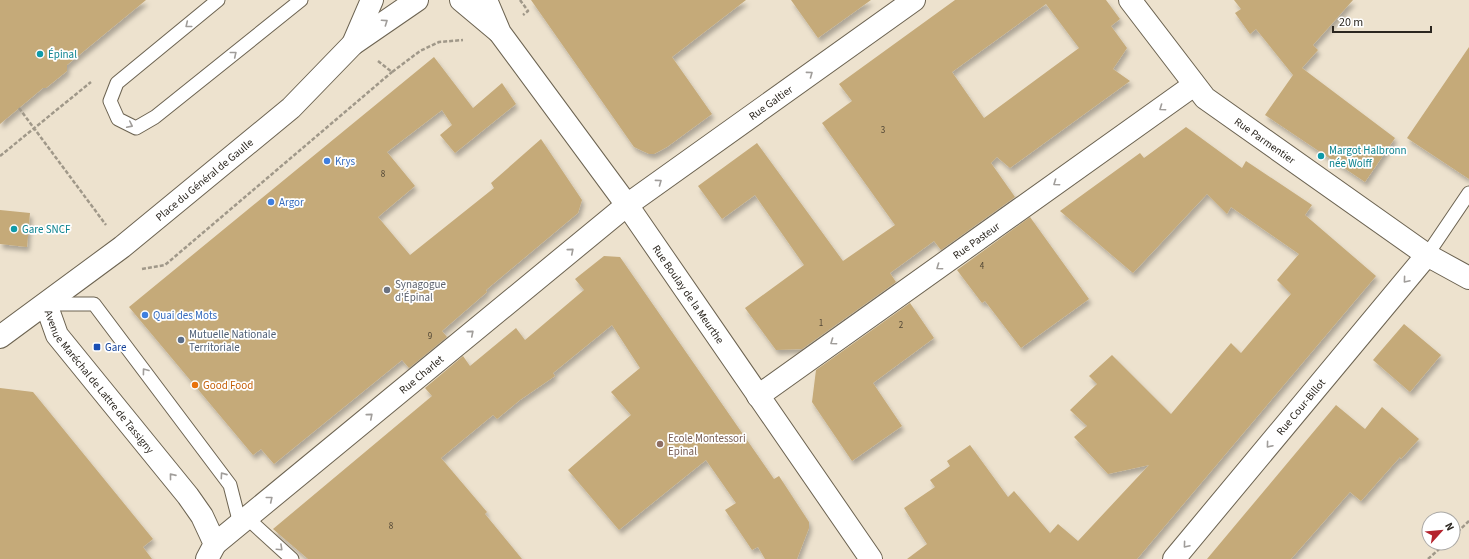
<svg xmlns="http://www.w3.org/2000/svg" width="1469" height="559" font-family="'Source Sans 3',sans-serif">
  <defs>
    <filter id="shadow"><feDropShadow dx="2.5" dy="4.5" stdDeviation="2" flood-color="#0004"/></filter>
  </defs>
  <rect width="100%" height="100%" fill="#ede2ce"/>
  <path fill="#c5aa79" fill-rule="evenodd" filter="url(#shadow)" d="M0 0H146L67 65V71L46 88H43L0 124Z
    M531 0H746L672 57 712 114 667 147 654 154H649L634 147Z
    M791 0H871L818 38Z
    M955 0H1106L1120 19 1111 26 1127 48 1113 69 1130 81 1010 168 997 157 991 163 1015 197 941 250 934 241 890 273 896 282 802 349 776 350 745 308 804 265 755 195 722 219 698 186 757 143 843 261 895 225 822 123 852 101 839 84ZM1046 4 1079 48 984 118 952 72Z
    M1234 0H1353L1313 45 1318 50 1302 68 1395 138 1365 182 1265 115 1293 75 1256 29 1250 34 1235 13 1241 9Z
    M1469 47V179L1407 138Z
    M434 57 473 108 502 83 516 104 455 153 440 135 452 125 442 110 387 152 415 186 378 217 410 255 494 188 491 183 541 139 582 200 578 213 486 290 487 292 442 331 447 337 409 368 402 360 274 464 261 449 253 455 129 307Z
    M1186 127 1242 168 1246 161 1312 205 1305 215 1376 276 1137 559H907L927 544 904 508 935 487 930 480 950 466 947 461 970 445 1008 497 1014 491 1050 533 1058 524 1078 541 1149 465 1108 474 1074 437 1087 426 1070 410 1097 384 1089 376 1112 355 1171 414 1231 343 1241 353 1291 294 1277 280 1299 254 1231 207 1227 214 1207 194 1133 273 1060 211 1140 153 1144 158Z
    M0 210 30 213 27 247 0 244Z
    M1030 217 1089 299 1021 348 985 301 982 303 957 270Z
    M604 256 620 257 774 479 779 476 809 522V528L797 559H765L758 547 752 550 725 510 736 503 706 460 619 530 568 470 631 415 611 392 640 368 612 325 553 373 555 376 520 400 497 419 493 415 441 458 487 512 485 514 522 559H308L273 529 432 396 425 388 463 356 470 366 516 328 525 340 584 290 575 279Z
    M910 303 934 338 873 383 902 426 852 461 812 402 816 370Z
    M1404 324 1441 355 1410 392 1373 360Z
    M0 388 33 392 153 539 143 547 152 559H0Z
    M1336 405 1365 429 1382 407 1419 439 1401 459 1400 457 1361 501 1350 492 1291 559H1207Z"/>
  <g fill="none" stroke-linecap="round" stroke-linejoin="round">
    <g stroke="#6c6351" stroke-width="15">
      <path id="lane" d="M218 0 117 83 110 101 118 119 136 128 155 117 301 0
        M1427 255 1469 193
        M46 304H94L230 485 240 524
        M247 518 292 559"/>
    </g>
    <g stroke="#6c6351" stroke-width="24">
      <g id="street">
        <path id="s1" d="M1130 0 1205 98 1427 255"/>
        <path id="s2" d="M758 396 1194 85"/>
        <path id="s3" d="M215 544 627 205 914 0"/>
        <path id="s4" d="M1174 559 1427 255 1469 278"/>
      </g>
    </g>
    <g stroke="#6c6351" stroke-width="24">
      <g id="secondary">
        <path d="M461 0 498 31"/>
        <path id="s5" d="M486 0 500 33 627 205 871 559"/>
        <path id="s6" d="M46 304 57 335 188 496 202 516 215 544 207 559"/>
      </g>
    </g>
    <g stroke="#6c6351" stroke-width="24">
      <g id="primary">
        <path d="M353 44 372 0"/>
        <path id="s7" d="M0 337 122 247 291 108 353 44 417 0"/>
      </g>
    </g>
    <path stroke="#a09889" stroke-width="2.5" stroke-dasharray="4 2" stroke-linecap="butt" d="M520 0 528 11 523 15
      M378 61 392 72 420 51 439 42 463 40
      M19 108 106 225
      M0 156 91 82
      M142 269 165 265 392 72
      M1453 536 1469 521
      M1428 559 1446 543"/>
    <use href="#lane" stroke="#fff" stroke-width="13"/>
    <use href="#street" stroke="#fff" stroke-width="22"/>
    <use href="#secondary" stroke="#fff" stroke-width="22"/>
    <use href="#primary" stroke="#fff" stroke-width="22"/>
  </g>
  <defs><path id="oneway-chevron" d="M-2-3.5L2.5 0L-2 3.5" fill="none" stroke-width="1.6" stroke-linecap="round" stroke-linejoin="round"/></defs>
  <g stroke="#a09d9a">
    <use href="#oneway-chevron" transform="translate(385 22) rotate(-34)"/>
    <use href="#oneway-chevron" transform="translate(188 25) rotate(141)"/>
    <use href="#oneway-chevron" transform="translate(234 54) rotate(-39)"/>
    <use href="#oneway-chevron" transform="translate(810 74) rotate(-36)"/>
    <use href="#oneway-chevron" transform="translate(1162 108) rotate(145)"/>
    <use href="#oneway-chevron" transform="translate(130 125) rotate(26)"/>
    <use href="#oneway-chevron" transform="translate(659 182) rotate(-36)"/>
    <use href="#oneway-chevron" transform="translate(1056 183) rotate(145)"/>
    <use href="#oneway-chevron" transform="translate(571 251) rotate(-40)"/>
    <use href="#oneway-chevron" transform="translate(939 267) rotate(145)"/>
    <use href="#oneway-chevron" transform="translate(1406 280) rotate(130)"/>
    <use href="#oneway-chevron" transform="translate(471 333) rotate(-40)"/>
    <use href="#oneway-chevron" transform="translate(833 342) rotate(145)"/>
    <use href="#oneway-chevron" transform="translate(145 371) rotate(-127)"/>
    <use href="#oneway-chevron" transform="translate(370 416) rotate(-40)"/>
    <use href="#oneway-chevron" transform="translate(1269 445) rotate(130)"/>
    <use href="#oneway-chevron" transform="translate(223 475) rotate(-125)"/>
    <use href="#oneway-chevron" transform="translate(172 476) rotate(-129)"/>
    <use href="#oneway-chevron" transform="translate(270 499) rotate(-39)"/>
    <use href="#oneway-chevron" transform="translate(1186 545) rotate(130)"/>
    <use href="#oneway-chevron" transform="translate(280 548) rotate(43)"/>
  </g>
  <g fill="#0f9aa8" stroke="#fff" stroke-width="1.5">
    <circle cx="40" cy="54" r="4"/>
    <circle cx="1321" cy="156" r="4"/>
    <circle cx="14" cy="229" r="4"/>
  </g>
  <g fill="#3f7fe0" stroke="#fff" stroke-width="1.5">
    <circle cx="327" cy="161" r="4"/>
    <circle cx="271" cy="202" r="4"/>
    <circle cx="145" cy="315" r="4"/>
  </g>
  <circle fill="#6b7280" stroke="#fff" stroke-width="1.5" cx="387" cy="290" r="4"/>
  <circle fill="#5c6f8a" stroke="#fff" stroke-width="1.5" cx="181" cy="340" r="4"/>
  <rect fill="#1a4fb4" stroke="#fff" stroke-width="1.5" x="93" y="343" width="8" height="8" rx="2"/>
  <circle fill="#e8710a" stroke="#fff" stroke-width="1.5" cx="195" cy="385" r="4"/>
  <circle fill="#8d6e63" stroke="#fff" stroke-width="1.5" cx="660" cy="444" r="4"/>
  <g text-anchor="middle" stroke-width="3.5" stroke-linejoin="round" paint-order="stroke">
    <g font-size="9" fill="#524736">
      <text x="883" y="133">3</text>
      <text x="383" y="177">8</text>
      <text x="982" y="269">4</text>
      <text x="821" y="326">1</text>
      <text x="901" y="328">2</text>
      <text x="430" y="339">9</text>
      <text x="391" y="529">8</text>
    </g>
    <g font-size="11" fill="#0d838f" stroke="#fff" text-anchor="start">
      <text x="48" y="58">Épinal</text>
      <text x="1329" y="154">Margot Halbronn<tspan x="1329" dy="13">née Wolff</tspan></text>
      <text x="22" y="233">Gare SNCF</text>
    </g>
    <g font-size="11" fill="#2b261f" stroke="#fff">
      <text dy="4" stroke="none"><textPath href="#s3" startOffset="710">Rue Galtier</textPath></text>
      <text dy="4" stroke="none"><textPath href="#s1" startOffset="197">Rue Parmentier</textPath></text>
      <text dy="4" stroke="none"><textPath href="#s7" startOffset="258">Place du Général de Gaulle</textPath></text>
      <text dy="4" stroke="none"><textPath href="#s2" startOffset="268">Rue Pasteur</textPath></text>
      <text dy="4" stroke="none"><textPath href="#s5" startOffset="358">Rue Boulay de la Meurthe</textPath></text>
      <text dy="4" stroke="none"><textPath href="#s3" startOffset="267">Rue Charlet</textPath></text>
      <text dy="4" stroke="none"><textPath href="#s6" startOffset="95">Avenue Maréchal de Lattre de Tassigny</textPath></text>
      <text dy="4" stroke="none"><textPath href="#s4" startOffset="198">Rue Cour-Billot</textPath></text>
    </g>
    <g font-size="11" fill="#366cbe" stroke="#fff" text-anchor="start">
      <text x="335" y="165">Krys</text>
      <text x="279" y="206">Argor</text>
      <text x="153" y="319">Quai des Mots</text>
    </g>
    <g font-size="11" fill="#5b616d" stroke="#fff" text-anchor="start">
      <text x="395" y="288">Synagogue<tspan x="395" dy="13">d'Épinal</tspan></text>
    </g>
    <g font-size="11" fill="#4e5e75" stroke="#fff" text-anchor="start">
      <text x="189" y="338">Mutuelle Nationale<tspan x="189" dy="13">Territoriale</tspan></text>
    </g>
    <g font-size="11" fill="#164399" stroke="#fff" text-anchor="start">
      <text x="105" y="351">Gare</text>
    </g>
    <g font-size="11" fill="#c56008" stroke="#fff" text-anchor="start">
      <text x="203" y="389">Good Food</text>
    </g>
    <g font-size="11" fill="#785e54" stroke="#fff" text-anchor="start">
      <text x="668" y="442">Ecole Montessori<tspan x="668" dy="13">Epinal</tspan></text>
    </g>
  </g>
  <g transform="translate(1441 531) rotate(63)"><circle r="19" fill="#ffffff" stroke="#aaa8a5"/>
  <path d="M0-3L7 15L0 10L-7 15Z" fill="#b4222c"/>
  <text y="-6" font-size="11" font-weight="bold" text-anchor="middle" fill="#2b261f">N</text>
  </g>
  <path d="M1333 26v6h98v-6" fill="none" stroke="#2b261f" stroke-width="2"/>
  <text x="1339" y="26" font-size="12" fill="#2b261f" stroke="#ffffff" stroke-width="3" paint-order="stroke">20 m</text>
</svg>
